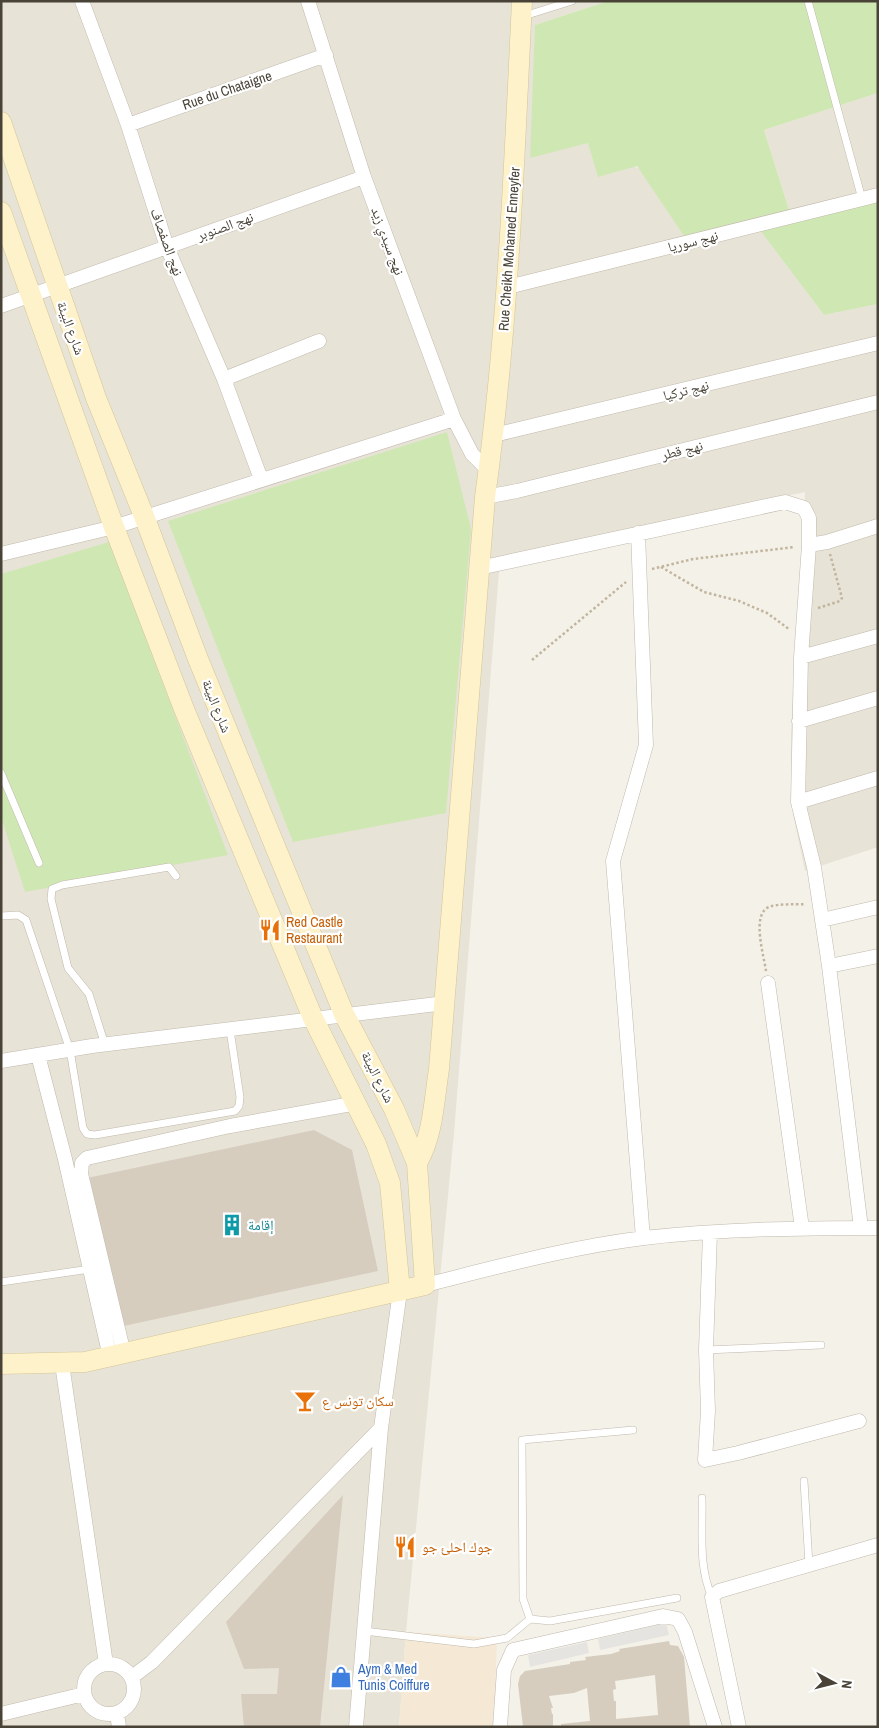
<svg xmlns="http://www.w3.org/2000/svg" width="879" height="1728" font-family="'Archivo Narrow','Noto Naskh Arabic',sans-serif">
  <rect width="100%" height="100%" fill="#f4f1e9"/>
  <path fill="#e8e3d7" d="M1 1H608L535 25 588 143 760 229 824 315 878 304V847L805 871 793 814 791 733 805 492 500 559 454 1133 406 1632 399 1727H1Z
    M878 93V188L789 210 764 130Z"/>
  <path fill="#f5e8d5" d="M406 1632 497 1638 494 1727H399Z"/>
  <path fill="#cfe8b3" d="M608 1H878V93L764 130 789 210 878 188V304L824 315 760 230 692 248 637 166 598 177 588 143 530 158 535 25Z
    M447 432 471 529 446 813 293 842 168 521Z
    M109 542 228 855 25 892 1 817V574Z"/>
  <path fill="#e6e4e1" d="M666 1623 669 1635 600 1650 598 1639Z
    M587 1642 589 1653 530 1667 528 1655Z"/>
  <path fill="#d6cdbf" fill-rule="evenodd" d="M314 1130 352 1150 378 1271 119 1327 87 1178Z
    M343 1495 320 1727H244L241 1694H277L279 1668 244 1669 226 1622Z
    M669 1641 670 1645 678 1646 684 1657 690 1727H561V1724L590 1721 587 1688 574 1693 549 1696 553 1708H551L552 1714H553V1727H523L518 1684 520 1676 525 1671 570 1664V1662L586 1660 585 1657 611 1654 620 1651 619 1649ZM655 1675 658 1715 616 1719V1701H614L613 1690 616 1689 615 1681Z"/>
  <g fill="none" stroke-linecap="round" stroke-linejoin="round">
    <g stroke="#c0b9ac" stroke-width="8">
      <path id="lane" d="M808 1 862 199
        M524 16 572 1
        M1 773 39 863
        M1 916 18 915 26 920 70 1050 83 1128 87 1134 95 1135 235 1111 239 1106 240 1097 230 1030
        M105 1045 89 994 68 968 51 899 52 889 62 885 169 867 176 876
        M1 1282 90 1269
        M706 1350 821 1345
        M633 1430 522 1440 523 1599 530 1619 550 1621 677 1598
        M804 1481 809 1565
        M702 1498C703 1531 698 1567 712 1597
        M364 1631 474 1644 507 1638 530 1619"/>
    </g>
    <g stroke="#c0b9ac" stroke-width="15">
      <path id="street" d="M82 1 128 125 167 247 224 379 261 479
        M308 1 364 177 454 419 472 454 489 471
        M128 125 326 55
        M508 287 878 195
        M1 306 364 177
        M224 379 319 341
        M494 435 878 343
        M485 497 517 491 878 402
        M638 533 646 745 613 861 643 1238
        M809 545 827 542 878 526
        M1 554 114 527 454 419
        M479 568 785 502 804 508 809 518V545L801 657 798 802 814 867 829 966 861 1228
        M801 657 878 636
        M799 721 878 698
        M798 802 878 778
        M822 920 878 907
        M829 966 878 956
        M768 983 802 1228
        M38 1055 65 1159 110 1357
        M1 1061 92 1046 445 1003
        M710 1233 706 1350 708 1411 705 1460 738 1453 859 1421
        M425 1285C497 1267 570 1247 644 1238 721 1229 800 1228 878 1228
        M124 1354 81 1174 82 1163 87 1158 230 1126 357 1103
        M62 1364 106 1664
        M84 1689a25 25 0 1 1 50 0a25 25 0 1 1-50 0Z
        M132 1677 152 1662 381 1428
        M1 1714 84 1694
        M117 1714 119 1727
        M356 1727 381 1428 400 1291
        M500 1727 504 1670 513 1650 663 1616 678 1619 685 1632 715 1727
        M739 1727 712 1597 719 1591 878 1545"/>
    </g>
    <g stroke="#d3c599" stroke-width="21">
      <path id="secondary" d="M1 122 96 398 144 516 198 659 344 1014 394 1109 417 1163 425 1285 85 1362 1 1364
        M1 212 114 527 184 709 313 1018 376 1144 390 1183 400 1291
        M417 1163C433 1136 434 1101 439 1069L485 497C508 331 514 168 522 1"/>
    </g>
    <path stroke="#c1b59d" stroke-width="2.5" stroke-dasharray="2.5 2.5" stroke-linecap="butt" d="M661 567 704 592 739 601 767 613 789 629
      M652 569 693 559 795 547
      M818 608 840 601 842 598 830 554
      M532 660 626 582
      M766 971C764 956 751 914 769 907 779 903 795 905 805 904"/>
    <use href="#lane" stroke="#fff" stroke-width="7"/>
    <use href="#street" stroke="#fff" stroke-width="14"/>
    <use href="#secondary" stroke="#fef2ca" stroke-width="20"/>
  </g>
  <defs>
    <g id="restaurant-bare" transform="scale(1.725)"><path d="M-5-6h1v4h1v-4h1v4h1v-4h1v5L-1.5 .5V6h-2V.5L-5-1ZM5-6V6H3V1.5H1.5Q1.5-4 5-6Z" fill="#e8710a" stroke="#fff" stroke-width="2.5" paint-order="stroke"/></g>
    <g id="building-bare" transform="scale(1.725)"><path d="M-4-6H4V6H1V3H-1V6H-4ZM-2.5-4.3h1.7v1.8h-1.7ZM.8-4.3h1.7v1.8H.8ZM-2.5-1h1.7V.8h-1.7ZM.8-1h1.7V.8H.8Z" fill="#0f9aa8" stroke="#fff" stroke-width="2.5" paint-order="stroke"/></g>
    <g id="bar-bare" transform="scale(1.725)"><path d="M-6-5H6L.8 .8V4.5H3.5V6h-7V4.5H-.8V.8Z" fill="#e8710a" stroke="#fff" stroke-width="2.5" paint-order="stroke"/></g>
    <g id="shop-bare" transform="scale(1.725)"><path d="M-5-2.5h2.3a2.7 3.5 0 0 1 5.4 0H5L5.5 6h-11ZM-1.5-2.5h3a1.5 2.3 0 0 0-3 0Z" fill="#3f7fe0" stroke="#fff" stroke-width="2.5" paint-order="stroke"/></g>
  </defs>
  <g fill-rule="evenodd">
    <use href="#restaurant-bare" x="270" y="930"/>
    <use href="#building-bare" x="232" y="1225"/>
    <use href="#bar-bare" x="305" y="1401"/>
    <use href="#restaurant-bare" x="405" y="1547"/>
    <use href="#shop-bare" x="341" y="1677"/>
  </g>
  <g text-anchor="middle" stroke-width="4.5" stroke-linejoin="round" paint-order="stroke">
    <g font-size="14" fill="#484237" stroke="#fff">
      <text transform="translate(227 90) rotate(-19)" y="5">Rue du Chataigne</text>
      <text transform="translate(225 226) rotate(-20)" y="5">نهج الصنوبر</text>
      <text transform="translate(388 241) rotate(70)" y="5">نهج سيدي زيد</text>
      <text transform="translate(693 241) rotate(-14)" y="5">نهج سوريا</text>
      <text transform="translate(167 242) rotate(70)" y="5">نهج الصفصاف</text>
      <text transform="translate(509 249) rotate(-86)" y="5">Rue Cheikh Mohamed Enneyfer</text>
      <text transform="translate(71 328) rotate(70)" y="5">شارع البيئة</text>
      <text transform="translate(686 390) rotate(-14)" y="5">نهج تركيا</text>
      <text transform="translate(682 450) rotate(-14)" y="5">نهج قطر</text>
      <text transform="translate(217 706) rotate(68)" y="5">شارع البيئة</text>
      <text transform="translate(378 1077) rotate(63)" y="5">شارع البيئة</text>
    </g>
    <g font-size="14" fill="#c56008" stroke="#fff" text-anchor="start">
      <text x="286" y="927">Red Castle<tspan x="286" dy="16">Restaurant</tspan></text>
      <text x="322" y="1406">سكان تونس ع</text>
      <text x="422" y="1552">جوك احلئ جو</text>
    </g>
    <g font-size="14" fill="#0d838f" stroke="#fff" text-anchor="start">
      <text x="248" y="1230">إقامة</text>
    </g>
    <g font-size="14" fill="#366cbe" stroke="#fff" text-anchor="start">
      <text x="358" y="1674">Aym &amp; Med<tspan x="358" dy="16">Tunis Coiffure</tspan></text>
    </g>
  </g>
  <rect width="879" height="1728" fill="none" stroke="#484237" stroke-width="5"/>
  <g transform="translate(834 1683) rotate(97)" stroke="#ffffff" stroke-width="4" paint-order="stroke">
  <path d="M0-4L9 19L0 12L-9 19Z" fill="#484237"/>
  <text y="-8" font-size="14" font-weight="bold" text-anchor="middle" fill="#484237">N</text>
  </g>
</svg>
